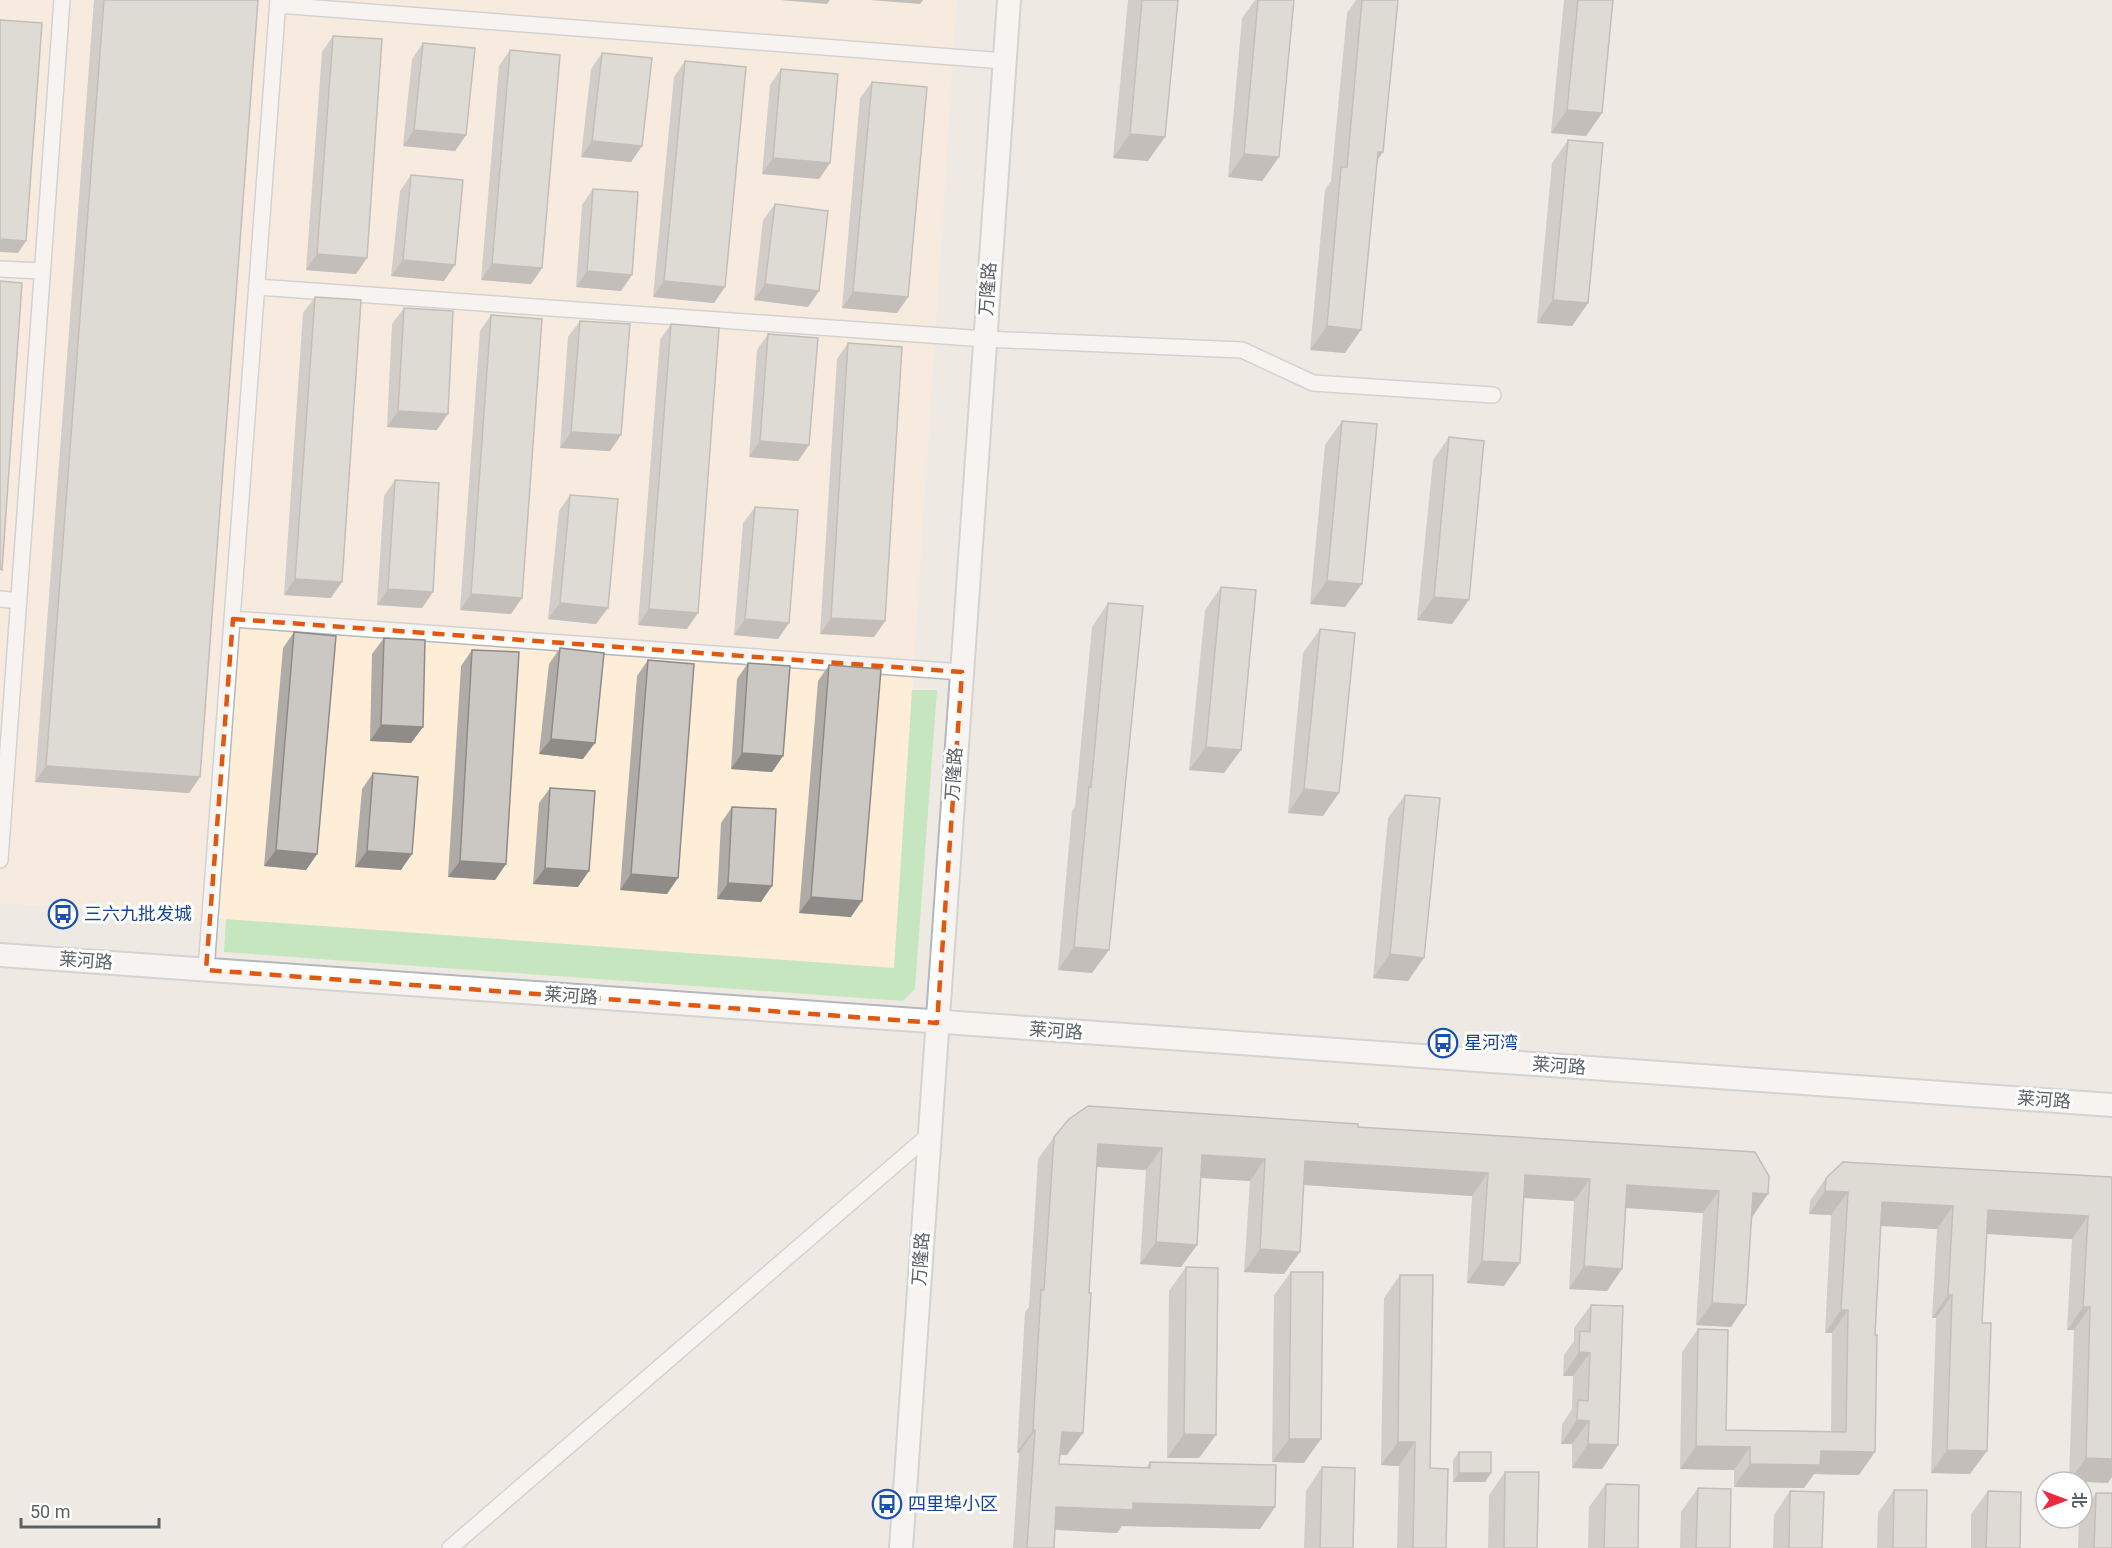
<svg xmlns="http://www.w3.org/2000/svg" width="2112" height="1548" font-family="Roboto,'Noto Sans SC',sans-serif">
  <rect width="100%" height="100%" fill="#eeeae3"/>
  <path fill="#feeed8" d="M0 0H957L894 968 0 903Z"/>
  <path fill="#c6e6bf" d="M912 690H937L915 989 903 1001 224 952 226 919 894 968Z"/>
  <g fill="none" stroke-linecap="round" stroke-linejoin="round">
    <g stroke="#b4b7bb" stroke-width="18">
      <path id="street" d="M278 5 1004 61
        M0 269 42 271
        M257 287 985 339 1242 350 1313 383 1493 395
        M0 599 19 601
        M233 619 962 672
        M0 860 62 0
        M206 970 278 0
        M450 1548 929 1135"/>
    </g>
    <g stroke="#b2b8bb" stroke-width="26">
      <path id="secondary" d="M0 955 2112 1105
        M901 1548 1009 0"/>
    </g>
    <use href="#street" stroke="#fff" stroke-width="15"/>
    <use href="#secondary" stroke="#fff" stroke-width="22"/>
  </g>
  <path fill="#afaba7" d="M94 0H258L200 777 189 793 35 782Z
    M1128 0H1178L1148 161 1113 158Z
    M1255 0H1294L1279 157 1262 181 1228 177 1242 18Z
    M1356 0H1398L1377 161 1345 353 1310 350 1325 190 1331 181 1347 13Z
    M1564 0H1613L1602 113 1586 136 1551 133Z
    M333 36 356 274 306 270 322 52Z
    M423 43 466 135 455 151 403 146 412 59Z
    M510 50 542 268 531 284 481 280 499 66Z
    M602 53 642 146 631 162 581 157 591 69Z
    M685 61 714 303 653 297 674 77Z
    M781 69 830 163 819 179 762 174 770 85Z
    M872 82 908 297 897 313 842 308 860 98Z
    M1568 140 1588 303 1572 326 1537 323 1552 163Z
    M411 175 444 281 391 276 400 191Z
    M593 189 621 291 576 287 582 205Z
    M775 204 819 291 808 307 754 300 763 220Z
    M315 297 331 598 284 595 303 313Z
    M404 308 437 430 387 427 392 324Z
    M491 315 511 614 460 610 480 331Z
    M580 321 610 451 560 448 568 337Z
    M671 324 687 629 638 625 660 340Z
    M768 334 809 445 798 461 749 457 757 350Z
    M848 343 885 621 874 637 820 634 837 359Z
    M1342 421 1345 607 1310 604 1325 445Z
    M1449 437 1452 624 1417 620 1433 460Z
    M395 480 422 608 377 605 384 496Z
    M570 495 596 624 548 619 559 511Z
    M755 507 778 639 734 635 743 523Z
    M1221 587 1224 773 1189 770 1205 610Z
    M1108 603 1092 973 1058 970 1072 811 1075 807 1092 627Z
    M1320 629 1323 816 1288 813 1303 653Z
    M294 632 317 854 306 870 264 866 283 648Z
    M384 638 423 727 411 743 370 741 372 654Z
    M560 648 583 759 539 754 549 664Z
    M472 650 506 864 495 880 448 877 461 666Z
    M648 660 667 894 620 890 637 676Z
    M748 663 783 756 772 772 731 769 737 679Z
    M829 665 851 917 799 913 818 681Z
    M373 773 401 870 355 867 362 789Z
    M550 788 578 887 533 884 539 803Z
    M1405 795 1408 981 1373 978 1388 818Z
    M732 807 761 902 717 899 721 823Z
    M1358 1127 1755 1152 1753 1216 1731 1327 1696 1325 1703 1213 1626 1208 1607 1291 1569 1289 1574 1201 1524 1198 1504 1286 1467 1283 1472 1196 1304 1185 1284 1274 1244 1272 1250 1181 1201 1178 1197 1245 1181 1267 1140 1264 1146 1170 1097 1167 1067 1455H1060L1059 1464 1146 1468 1150 1462 1275 1507 1260 1529 1122 1526 1117 1533 1055 1530 1054 1548H1013L1019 1453 1017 1452 1025 1312 1029 1307 1038 1159 1054 1137Z
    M2112 1177 2108 1483 2069 1481 2074 1330H2067L2072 1239 1987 1234 1970 1474 1931 1473 1936 1318H1932L1937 1229 1881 1226 1859 1475 1814 1474 1804 1488 1734 1487V1470L1680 1469 1682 1352 1698 1329 1726 1430 1831 1431 1832 1333H1825L1831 1215 1809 1214 1810 1201 1826 1178Z
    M1186 1267 1216 1435 1199 1458H1167L1169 1291Z
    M1291 1272 1304 1463 1272 1462 1274 1295Z
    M1400 1275 1430 1468 1446 1548H1397L1399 1466 1381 1465 1384 1298Z
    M1591 1305 1618 1445 1602 1469 1572 1468V1444H1561L1562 1424 1572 1409 1573 1376H1563L1564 1355 1574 1341V1328Z
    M1459 1452 1491 1473 1485 1482H1453V1460Z
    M1322 1467 1353 1548H1304L1306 1491Z
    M1505 1472 1537 1548H1488L1489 1495Z
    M1606 1484 1638 1548H1588L1589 1507Z
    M1698 1488 1730 1548H1680L1681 1512Z
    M1894 1490 1926 1548H1877L1878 1513Z
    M1790 1491 1822 1548H1773L1774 1515Z
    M1988 1491 2020 1548H1971V1514Z
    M2096 1493 2112 1548H2078L2079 1518H2082V1512Z"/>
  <path fill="#8e8b88" d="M780 0H830L827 4Z
    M870 0H923L920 4Z
    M1567 110 1602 113 1586 136 1551 133Z
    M414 130 466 135 455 151 403 146Z
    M1130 134 1165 137 1148 161 1113 158Z
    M592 141 642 146 631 162 581 157Z
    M1378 152H1383L1367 176Z
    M1244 154 1279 157 1262 181 1228 177Z
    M773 158 830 163 819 179 762 174Z
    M0 239 26 241 18 253 0 252Z
    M317 254 367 258 356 274 306 270Z
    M403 260 455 265 444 281 391 276Z
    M492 264 542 268 531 284 481 280Z
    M587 271 632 275 621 291 576 287Z
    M664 281 725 287 714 303 653 297Z
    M765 284 819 291 808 307 754 300Z
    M853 292 908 297 897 313 842 308Z
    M1553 300 1588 303 1572 326 1537 323Z
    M1327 326 1361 330 1345 353 1310 350Z
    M398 411 448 414 437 430 387 427Z
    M571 432 621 435 610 451 560 448Z
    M760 441 809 445 798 461 749 457Z
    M295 579 342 582 331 598 284 595Z
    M1327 581 1362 584 1345 607 1310 604Z
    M388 589 433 592 422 608 377 605Z
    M471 594 522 598 511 614 460 610Z
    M1434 597 1469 600 1452 624 1417 620Z
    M560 603 608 608 596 624 548 619Z
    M649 609 698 613 687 629 638 625Z
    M831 618 885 621 874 637 820 634Z
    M745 619 789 623 778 639 734 635Z
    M381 725 423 727 411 743 370 741Z
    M551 739 595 743 583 759 539 754Z
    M1206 747 1241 750 1224 773 1189 770Z
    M742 753 783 756 772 772 731 769Z
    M46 766 200 777 189 793 35 782Z
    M1304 789 1339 793 1323 816 1288 813Z
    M276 850 317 854 306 870 264 866Z
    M367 851 412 854 401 870 355 867Z
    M460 861 506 864 495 880 448 877Z
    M545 868 589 871 578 887 533 884Z
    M631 874 678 878 667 894 620 890Z
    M728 883 772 886 761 902 717 899Z
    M811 897 862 901 851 917 799 913Z
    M1074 947 1109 950 1092 973 1058 970Z
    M1390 954 1424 958 1408 981 1373 978Z
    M1098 1144 1162 1148 1146 1170 1083 1166Z
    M1202 1155 1265 1159 1250 1181 1186 1177Z
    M1305 1161 1488 1173 1472 1196 1290 1184Z
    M1525 1175 1590 1179 1574 1201 1509 1197Z
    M1627 1185 1719 1191 1703 1213 1612 1207Z
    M1825 1191 1848 1192 1831 1215 1809 1214Z
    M1753 1193 1768 1194 1753 1216 1738 1215Z
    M1882 1202 1953 1206 1937 1229 1866 1225Z
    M1988 1210 2088 1216 2072 1239 1972 1233Z
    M1156 1242 1197 1245 1181 1267 1140 1264Z
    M1260 1249 1300 1252 1284 1274 1244 1272Z
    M1482 1261 1520 1263 1504 1286 1467 1283Z
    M1584 1266 1622 1269 1607 1291 1569 1289Z
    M1948 1295H1952L1936 1318H1932Z
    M1712 1303 1746 1305 1731 1327 1696 1325Z
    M2083 1307H2090L2074 1330H2067Z
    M1841 1310H1848L1832 1333H1825Z
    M1579 1352 1590 1353 1573 1376H1563Z
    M1577 1420 1589 1421 1572 1444H1561Z
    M1033 1430H1035L1019 1453 1017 1452Z
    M1062 1432 1083 1433 1067 1455 1046 1454Z
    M1184 1434 1216 1435 1199 1458H1167Z
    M1289 1439H1321L1304 1463 1272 1462Z
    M1398 1442H1415L1399 1466 1381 1465Z
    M1588 1444 1618 1445 1602 1469 1572 1468Z
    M1696 1446 1750 1447 1734 1470 1680 1469Z
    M1947 1450 1987 1451 1970 1474 1931 1473Z
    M1821 1451 1875 1452 1859 1475 1814 1474 1804 1488 1734 1487 1750 1464Z
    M2086 1458 2112 1459V1477L2108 1483 2069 1481Z
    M1459 1473H1491L1485 1482H1453Z
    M1133 1503 1275 1507 1260 1529 1122 1526 1117 1533 1041 1529 1056 1507Z"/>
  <path fill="#cbc7c2" stroke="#8e8b88" stroke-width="1.5" d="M104 0H258L200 777 46 766Z
    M1142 0H1178L1165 137 1130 134Z
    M1258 0H1294L1279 157 1244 154Z
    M1362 0H1398L1383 152H1378L1361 330 1327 326 1341 167H1347Z
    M1578 0H1613L1602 113 1567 110Z
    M0 20 42 23 26 241 0 239Z
    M333 36 382 39 367 258 317 254Z
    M423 43 475 48 466 135 414 130Z
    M510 50 560 55 542 268 492 264Z
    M602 53 652 58 642 146 592 141Z
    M685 61 746 67 725 287 664 281Z
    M781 69 838 74 830 163 773 158Z
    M872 82 927 87 908 297 853 292Z
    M1568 140 1603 143 1588 303 1553 300Z
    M411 175 463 180 455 265 403 260Z
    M593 189 638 192 632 275 587 271Z
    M775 204 828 211 819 291 765 284Z
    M0 281 22 283 2 570 0 569Z
    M315 297 361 300 342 582 295 579Z
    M404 308 453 311 448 414 398 411Z
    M491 315 542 319 522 598 471 594Z
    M580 321 630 324 621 435 571 432Z
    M671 324 719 328 698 613 649 609Z
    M768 334 818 338 809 445 760 441Z
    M848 343 902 347 885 621 831 618Z
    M1342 421 1377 424 1362 584 1327 581Z
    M1449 437 1484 441 1469 600 1434 597Z
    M395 480 439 483 433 592 388 589Z
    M570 495 618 499 608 608 560 603Z
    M755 507 798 510 789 623 745 619Z
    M1221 587 1256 590 1241 750 1206 747Z
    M1108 603 1143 606 1109 950 1074 947 1089 787H1091Z
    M1320 629 1355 633 1339 793 1304 789Z
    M294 632 336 636 317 854 276 850Z
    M384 638 425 640 423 727 381 725Z
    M560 648 604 653 595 743 551 739Z
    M472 650 519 652 506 864 460 861Z
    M648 660 694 664 678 878 631 874Z
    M748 663 790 666 783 756 742 753Z
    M829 665 881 669 862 901 811 897Z
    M373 773 418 777 412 854 367 851Z
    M550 788 595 791 589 871 545 868Z
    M1405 795 1440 798 1424 958 1390 954Z
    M732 807 776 809 772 886 728 883Z
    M1088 1106 1358 1124V1127L1755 1152 1769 1176 1768 1194 1753 1193 1746 1305 1712 1303 1719 1191 1627 1185 1622 1269 1584 1266 1590 1179 1525 1175 1520 1263 1482 1261 1488 1173 1305 1161 1300 1252 1260 1249 1265 1159 1202 1155 1197 1245 1156 1242 1162 1148 1098 1144 1089 1293H1091L1083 1433 1062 1432 1059 1464 1150 1468V1462L1276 1465 1275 1507 1133 1503V1510L1056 1507 1054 1548H1027L1035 1430H1033L1041 1290H1044L1054 1137 1069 1119Z
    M1843 1162 2112 1177V1459L2086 1458 2090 1307H2083L2088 1216 1988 1210 1982 1323H1991L1987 1451 1947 1450 1952 1295H1948L1953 1206 1882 1202 1875 1335H1877L1875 1452 1821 1451 1820 1465 1750 1464V1447L1696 1446 1698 1329 1728 1330 1726 1430 1846 1432 1848 1310H1841L1848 1192 1825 1191 1826 1178Z
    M1186 1267 1218 1268 1216 1435 1184 1434Z
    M1291 1272H1323L1321 1439H1289Z
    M1400 1275H1433L1430 1468 1448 1469 1446 1548H1413L1415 1442H1398Z
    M1591 1305 1623 1306 1618 1445 1588 1444 1589 1421 1577 1420 1578 1400 1588 1401 1590 1353 1579 1352 1580 1331 1590 1332Z
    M1459 1452H1491V1473H1459Z
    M1322 1467 1355 1468 1353 1548H1320Z
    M1505 1472H1539L1537 1548H1504Z
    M1606 1484 1639 1485 1638 1548H1604Z
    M1698 1488 1731 1489 1730 1548H1696Z
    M1894 1490H1927L1926 1548H1893Z
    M1790 1491 1824 1492 1822 1548H1789Z
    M1988 1491 2021 1492 2020 1548H1986Z
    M2096 1493H2112V1548H2094Z"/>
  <path d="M0 0H2112V1548H0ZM233 619 962 672 937 1023 206 970Z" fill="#eeeae3" fill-opacity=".55" fill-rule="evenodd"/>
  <path fill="none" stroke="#e15910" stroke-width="4.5" stroke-dasharray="12 8" stroke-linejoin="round" d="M233 619 962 672 937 1023 206 970Z"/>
  <defs>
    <g id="bus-ring" transform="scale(1.5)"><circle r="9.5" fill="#fff" stroke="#1a4fb4" stroke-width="1.5"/><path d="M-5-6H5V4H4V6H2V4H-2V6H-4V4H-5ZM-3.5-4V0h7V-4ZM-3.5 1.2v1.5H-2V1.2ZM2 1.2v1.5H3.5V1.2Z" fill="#1a4fb4"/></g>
  </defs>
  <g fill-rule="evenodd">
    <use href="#bus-ring" x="63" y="914"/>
    <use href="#bus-ring" x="1443" y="1043"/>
    <use href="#bus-ring" x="887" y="1504"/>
  </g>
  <g text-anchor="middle" stroke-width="6" stroke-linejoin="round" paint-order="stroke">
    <g font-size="18" fill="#5b6164" stroke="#fff">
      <text transform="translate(988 289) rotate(-86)" y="6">万隆路</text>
      <text transform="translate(954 774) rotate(-86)" y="6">万隆路</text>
      <text transform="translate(86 961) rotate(4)" y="6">莱河路</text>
      <text transform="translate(571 996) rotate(4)" y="6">莱河路</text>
      <text transform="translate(1056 1031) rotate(4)" y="6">莱河路</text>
      <text transform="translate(1559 1066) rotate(4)" y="6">莱河路</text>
      <text transform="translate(2044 1100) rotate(4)" y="6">莱河路</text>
      <text transform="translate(921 1259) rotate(-86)" y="6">万隆路</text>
    </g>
    <g font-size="18" fill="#164399" stroke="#fff" text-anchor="start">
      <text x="84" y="920">三六九批发城</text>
      <text x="1464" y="1049">星河湾</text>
      <text x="908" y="1510">四里埠小区</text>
    </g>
  </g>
  <g transform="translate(2064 1500) rotate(90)"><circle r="28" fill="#ffffff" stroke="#bdc0c1" stroke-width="1.5"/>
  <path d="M0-4.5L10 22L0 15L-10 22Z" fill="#ec2b3f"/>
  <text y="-9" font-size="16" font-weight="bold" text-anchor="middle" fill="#5b6164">北</text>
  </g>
  <path d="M21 1518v9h138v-9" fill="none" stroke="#5b6164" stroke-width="3"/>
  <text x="30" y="1518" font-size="18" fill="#5b6164" stroke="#ffffff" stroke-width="4.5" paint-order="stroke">50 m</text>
</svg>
